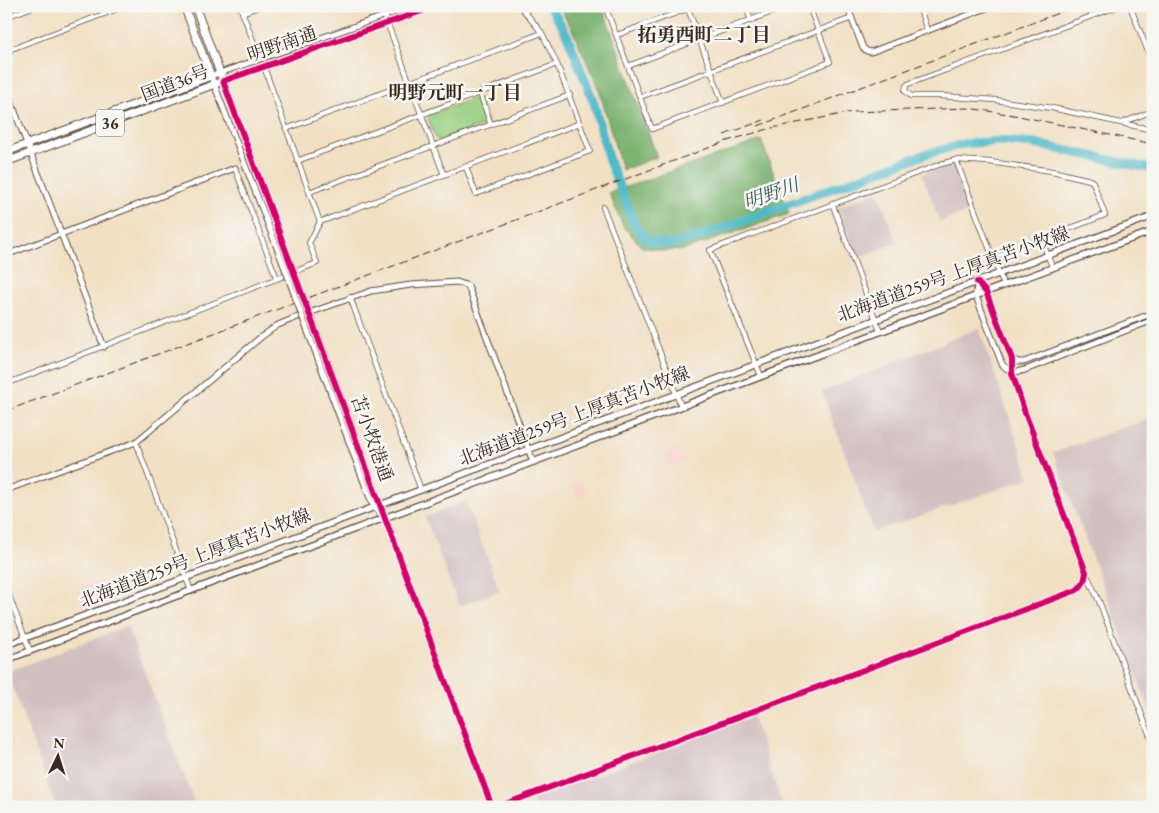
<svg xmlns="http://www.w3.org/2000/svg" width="1159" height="813" font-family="'EB Garamond','Noto Serif JP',serif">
  <rect width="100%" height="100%" fill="#f6f6f2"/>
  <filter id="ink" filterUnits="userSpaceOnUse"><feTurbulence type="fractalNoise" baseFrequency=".02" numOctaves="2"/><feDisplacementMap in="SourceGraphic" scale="10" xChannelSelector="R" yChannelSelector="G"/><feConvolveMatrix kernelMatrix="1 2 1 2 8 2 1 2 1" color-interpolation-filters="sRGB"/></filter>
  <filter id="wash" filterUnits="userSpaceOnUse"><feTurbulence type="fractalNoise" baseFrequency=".0096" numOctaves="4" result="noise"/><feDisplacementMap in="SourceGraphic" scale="20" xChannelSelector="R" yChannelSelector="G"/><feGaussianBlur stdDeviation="1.12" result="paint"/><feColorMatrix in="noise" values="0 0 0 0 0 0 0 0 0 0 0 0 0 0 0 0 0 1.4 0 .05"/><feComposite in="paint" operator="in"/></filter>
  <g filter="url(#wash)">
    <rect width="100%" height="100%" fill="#f1e0c3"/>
    <path fill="#f7d1c8" d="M680 447 686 461 671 467 666 453Z
      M582 481 586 494 576 497 572 484Z
      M100 581 103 591 95 594 96 597 91 599 89 596 84 597 81 588Z"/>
    <path fill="#d2bfc0" d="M950 164 954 165 971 211 940 222 922 174Z
      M878 192 897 243 857 258 838 207Z
      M979 328 1030 478 874 532 822 392Z
      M1153 417V719L1053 453Z
      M466 502 500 591 459 606 425 517Z
      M127 626 196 807H56L7 672Z
      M752 716 783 807H535L532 800Z"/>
    <path fill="#9bd183" stroke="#6b7e50" d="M748 6H780L755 16 751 15Z
      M475 98 479 99 487 121 486 124 440 140 436 139 428 119 429 115Z"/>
    <path fill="#7cb371" stroke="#5c6e48" d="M559 6H602L657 157 622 170 599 90 572 29Z
      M761 140 789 214 684 250 664 251 642 247 623 226 609 193Z"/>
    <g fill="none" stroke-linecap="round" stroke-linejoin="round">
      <path stroke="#4db9c9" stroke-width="9" d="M550 6 567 35 594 103 609 161 636 227 645 238 652 242 661 243 672 244 696 238 923 155 963 144 1000 141 1035 144 1153 169"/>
    </g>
  </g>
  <g filter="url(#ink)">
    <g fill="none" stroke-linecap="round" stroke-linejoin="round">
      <g stroke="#564537" stroke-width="6">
        <path id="minor" d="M240 6 260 59
          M381 6 444 175
          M605 6 652 129 830 62 809 6
          M687 6 723 103
          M746 6 751 21
          M919 6 927 30
          M1119 6 908 84 906 86 905 91 911 96H941L995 100 1052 108 1153 130
          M1130 6 1153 64
          M242 13 260 6
          M6 17 35 6
          M617 35 695 6
          M6 51 125 6
          M628 66 788 6
          M264 67 320 222
          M480 93 491 125
          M640 97 852 18
          M1124 122 1153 111
          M286 129 542 33
          M297 161 557 64
          M466 167 476 194 590 151 557 64 542 33 520 6
          M235 168 277 279
          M309 192 570 95
          M832 203 880 331
          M603 207 681 406
          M1042 240 1052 267
          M993 258 1004 285
          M350 297 421 490
          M761 376 710 250 941 164 956 160 990 162 1052 171 1090 180 1093 182 1105 215 993 258 956 160
          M6 384 317 263 309 243 320 222 580 123
          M136 442 191 591
          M1086 573 1099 601 1153 744
          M6 588 30 651"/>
      </g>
      <g stroke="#564537" stroke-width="7">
        <path id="tertiary" d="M847 6 863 48 867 51 871 52 992 6
          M6 88 104 347
          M6 255 235 168
          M291 263 223 81 436 6
          M284 266 211 76 413 6
          M977 282 976 296 1002 364C1010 373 1014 373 1025 370L1153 320
          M313 321 492 807
          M305 324 368 493 374 507 384 518
          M1012 359 1018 362H1024L1153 313
          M6 490 136 442 261 337 278 325 295 318 371 291 411 285 457 282 468 286 533 462
          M497 807 1077 590C1084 584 1085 580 1086 572L1025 413 1012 373V359L986 292 977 282"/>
      </g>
      <g stroke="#564537" stroke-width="8">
        <path id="secondary" d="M6 645 1153 216
          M6 660 986 292 1153 231"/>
      </g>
      <g stroke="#564537" stroke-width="9">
        <path id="trunk" d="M6 152 211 76 184 6
          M6 162 223 81 195 6"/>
      </g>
      <use href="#minor" stroke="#fff" stroke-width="4.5"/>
      <use href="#tertiary" stroke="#fff" stroke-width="5"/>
      <use href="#secondary" stroke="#fff" stroke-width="5.5"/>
      <use href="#trunk" stroke="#fff" stroke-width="7"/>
      <path stroke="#3b2a1e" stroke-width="1" stroke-dasharray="8 4" stroke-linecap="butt" d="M758 126 1077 6
        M724 135 764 120
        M6 411 727 141 772 128 852 112 968 108 1014 115 1153 144"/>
      <g stroke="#564537" stroke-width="7" stroke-linecap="butt">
        <path id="tertiary-bridge" d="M291 263 313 321
          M284 266 305 324"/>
      </g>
      <use href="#tertiary-bridge" stroke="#fff" stroke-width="5"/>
      <g stroke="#f6f6f2" stroke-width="9">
        <path id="cycleway" d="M436 6 223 81 492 807
          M497 807 1077 590C1084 584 1085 580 1086 572L1025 413 1012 373V359L986 292 977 282"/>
      </g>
      <use href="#cycleway" stroke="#d6006c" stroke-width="6"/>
    </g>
  </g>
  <g text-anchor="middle" stroke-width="5" stroke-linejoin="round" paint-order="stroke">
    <rect fill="#f6f6f2" stroke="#73675e" stroke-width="1" x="96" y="109.5" width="28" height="27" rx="4"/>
    <g font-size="16" font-weight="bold" fill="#3b2a1e">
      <text x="110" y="129">36</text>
    </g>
    <g font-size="18" fill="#3b2a1e" stroke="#f6f6f2">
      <text transform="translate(282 44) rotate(-19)" y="6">明野南通</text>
      <text transform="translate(175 83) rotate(-21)" y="6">国道36号</text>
      <text transform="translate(953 274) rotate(-20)" y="6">北海道道259号 上厚真苫小牧線</text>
      <text transform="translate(574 416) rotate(-21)" y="6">北海道道259号 上厚真苫小牧線</text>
      <text transform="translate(372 438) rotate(70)" y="6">苫小牧港通</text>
      <text transform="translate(195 558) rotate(-21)" y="6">北海道道259号 上厚真苫小牧線</text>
    </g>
    <g font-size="19" font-weight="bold" fill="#3b2a1e" stroke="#f6f6f2">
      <text x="704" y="41">拓勇西町二丁目</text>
      <text x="455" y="99">明野元町一丁目</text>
    </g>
    <g font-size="19" font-style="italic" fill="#415c5a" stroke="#f6f6f2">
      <text transform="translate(771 193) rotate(-20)" y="7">明野川</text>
    </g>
  </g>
  <rect width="1159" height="813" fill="none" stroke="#f6f6f2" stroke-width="25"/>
  <g transform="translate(58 756) rotate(4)" stroke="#f6f6f2" stroke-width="4" paint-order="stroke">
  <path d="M0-4L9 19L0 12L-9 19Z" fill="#3b2a1e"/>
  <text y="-8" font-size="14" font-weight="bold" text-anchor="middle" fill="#3b2a1e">N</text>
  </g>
</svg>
